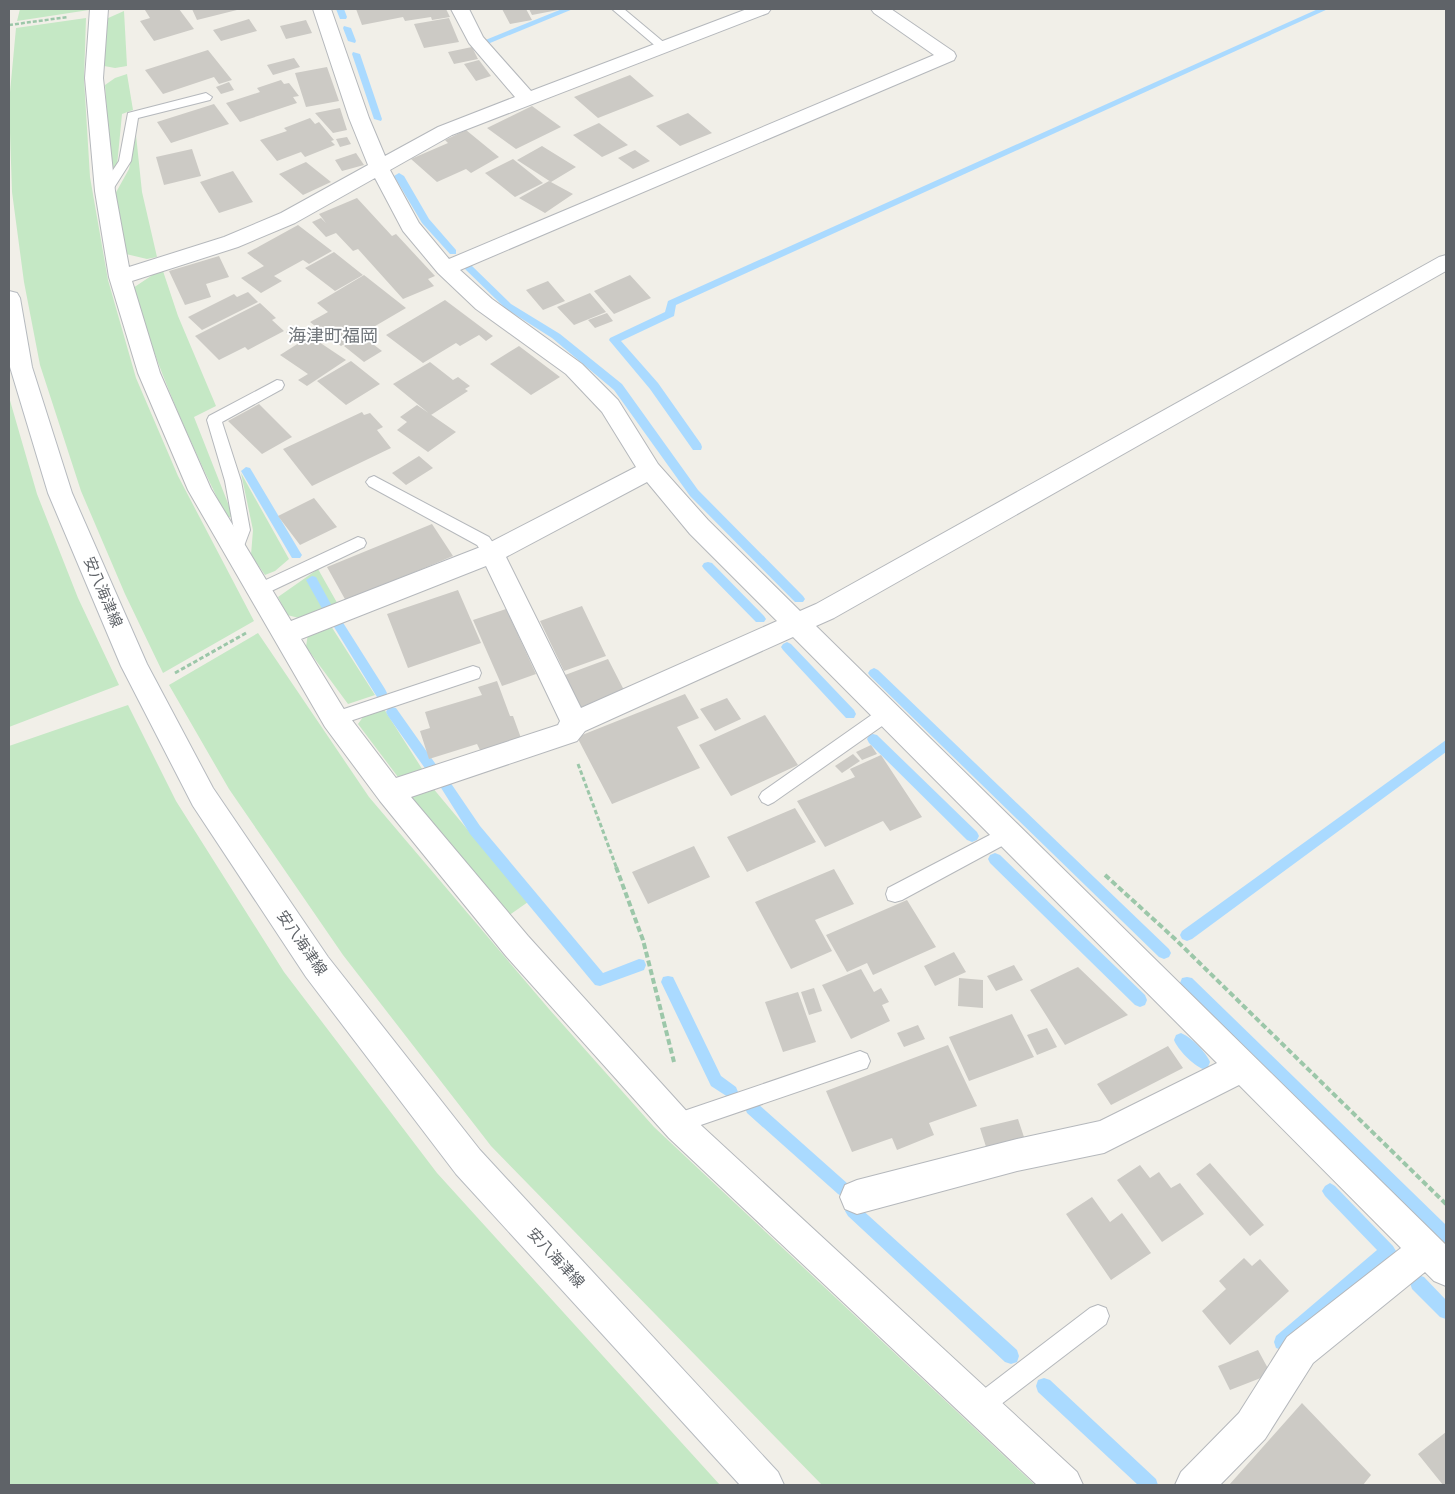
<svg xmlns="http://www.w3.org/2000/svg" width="1455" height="1494" font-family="'Sofia Sans Condensed','Noto Sans JP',sans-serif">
  <rect width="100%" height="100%" fill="#f1efe8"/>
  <path fill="#c5e8c5" d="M20 9H89V10L17 21Z
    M124 11 127 66 115 68 104 66 106 19Z
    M86 18 84 79 90 177 108 280 136 378 178 476 254 621 163 673 125 594 81 491 40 365 24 282 12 192 9 103 16 28Z
    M127 74 133 110 122 114 117 166 111 171 105 85 115 78Z
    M136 135 142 192 157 257 147 259 126 254 114 196 129 169Z
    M163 271 178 316 216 406 194 417 233 516 227 518C190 442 157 370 133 288L154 274Z
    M9 397 37 494 78 598 119 685 9 727Z
    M241 473 289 559 275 571 265 575 251 555 253 530Z
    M318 569 340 608 299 618 287 615 278 597Z
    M331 626 375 695 348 704 306 647 308 633Z
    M258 633 369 797 549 1009 654 1127 1035 1485H822L491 1146 343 955 229 789 169 685Z
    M128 705 176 801 284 972 437 1173 720 1485H9V746Z
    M384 709 426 775 401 781 358 724 363 717Z
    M432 787 528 902 508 916 410 796Z"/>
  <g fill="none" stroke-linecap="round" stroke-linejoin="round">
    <path fill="#aadaff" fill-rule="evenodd" d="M336 9H344L347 17 346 19H340Z
      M562 9H573L490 43 483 41Z
      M1318 9H1328L676 305 674 316 621 341 658 383 701 444 702 447 701 450H693L650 389 609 340 610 338 665 312 668 301Z
      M344 26 351 28 356 41 355 43 348 41 343 28Z
      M353 52 360 54 382 119 381 121 374 119 352 54Z
      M399 173 404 176 429 219 456 250V254H450L422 223 394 176Z
      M468 264 471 265 511 304 560 334 622 384 698 490 803 596 805 599 803 602H795L690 496 614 390 552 338 505 308 465 269V265Z
      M246 467 250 468 300 552 302 555 300 558H292L241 471Z
      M708 562 712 563 764 616 766 619 764 622H756L704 569 702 566 704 563Z
      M312 576 316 577 332 606 334 609 332 612H324L306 580Z
      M338 619 342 621 385 689 387 693 385 697H377L334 627 332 624 334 621Z
      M787 642 791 644 854 710 856 714 854 718H846L783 650 781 647 783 644Z
      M874 668 878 670 1169 949 1171 953 1169 957 1164 959 1159 957 870 676 868 673 870 670Z
      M392 707 396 708 437 766 439 770 437 774 433 775 429 774 388 716 386 712 388 708Z
      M873 734 877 735 977 832 979 836 977 840 972 842 967 840 869 743 867 739 869 735Z
      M1446 740V752L1192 939 1187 941 1182 939 1180 935 1182 931Z
      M444 778 448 779 480 826 603 973 639 959 644 960 646 965 644 970 600 986 595 985 470 834 438 783 440 779Z
      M995 853 1000 855 1145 995 1147 1000 1145 1005 1140 1007 1135 1005 990 863 988 859 990 855Z
      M668 976 673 977 721 1076 736 1087 738 1092 736 1097 731 1099 711 1086 661 982 663 977Z
      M1187 977 1192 978 1446 1225V1243L1441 1240 1182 988 1180 983 1182 978Z
      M1181 1033C1191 1037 1206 1052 1210 1062L1208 1067 1203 1069C1193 1065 1178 1050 1174 1040L1176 1035Z
      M752 1101 757 1103 848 1184 851 1189 848 1194 843 1197 838 1194 747 1113 745 1108 747 1103Z
      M1330 1183 1335 1186 1393 1246 1396 1251 1393 1256 1288 1348 1282 1350 1276 1348 1274 1342 1276 1336 1377 1250 1325 1196 1322 1191 1325 1186Z
      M853 1203 858 1206 1017 1350 1019 1356 1017 1362 1011 1364 1005 1362 848 1216 845 1211 848 1206Z
      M1418 1275 1424 1277 1446 1300V1319L1440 1317 1412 1289 1410 1283 1412 1277Z
      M1044 1378 1050 1380 1156 1479 1158 1485H1138L1038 1392 1036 1386 1038 1380Z"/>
  </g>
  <path fill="#cccac5" d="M151 9H179L194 29 154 41 140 21 150 18 145 10Z
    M192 9H241L197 20Z
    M356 9H446L450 17 432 20 431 17 405 21 403 17 362 25Z
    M502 9H526L532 20 510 24Z
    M529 9H558V10L532 15Z
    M449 18 459 42 424 48 414 24Z
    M249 19 257 31 221 41 213 30Z
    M306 20 312 33 286 39 280 26Z
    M472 47 478 59 454 64 448 52Z
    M208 50 232 80 219 84 214 77 163 94 145 70Z
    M294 58 300 67 273 75 267 65Z
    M479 60 491 76 476 81 464 64Z
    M327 67 339 101 306 107 295 73Z
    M630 75 654 96 598 118 574 97Z
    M281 80 284 84 289 83 299 96 293 97 297 103 240 122 226 103 260 92 257 88Z
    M229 82 234 90 221 94 216 87Z
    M214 104 229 124 171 143 157 122Z
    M532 106 561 127 516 149 487 128Z
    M340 108 347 130 333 133 315 113Z
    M688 113 712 133 680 146 656 126Z
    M310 118 315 124 319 122 334 140 331 141 335 145 305 157 301 152 277 161 260 140 287 131 284 128Z
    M599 123 628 145 602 157 573 135Z
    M466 130 499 157 471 173 466 169 437 182 411 159 448 143 445 140Z
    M347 137 351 144 340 147 336 139Z
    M542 146 576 167 551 182 517 160Z
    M192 149 201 176 164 185 156 157Z
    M635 150 650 161 633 169 618 158Z
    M356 153 364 165 342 171 335 160Z
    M513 159 543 183 515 197 485 173Z
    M306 162 331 182 303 195 279 174Z
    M233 171 253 202 219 213 200 182Z
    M549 181 573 194 545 213 519 198Z
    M357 198 392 236 396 234 435 276 428 279 434 286 403 299 358 249 353 251 336 233 326 237 312 222 321 218 326 223 319 214Z
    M298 225 332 251 309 264 303 260 274 276 282 281 261 293 241 278 264 266 247 253Z
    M334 252 363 275 335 291 305 268Z
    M219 256 229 277 206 284 211 297 185 305 169 271Z
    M364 275 406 308 341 346 310 322 328 312 317 303Z
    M630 275 651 298 614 314 594 291Z
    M548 281 565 301 543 310 526 290Z
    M248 292 258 302 202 330 188 317 234 294 237 297Z
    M590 293 606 312 574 325 557 307Z
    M445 300 493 336 486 341 479 335 460 346 456 343 423 363 386 335Z
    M260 303 276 318 272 320 284 331 248 350 245 347 219 360 195 336Z
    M607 313 613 321 595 328 588 320Z
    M294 328 302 336 294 340 286 332Z
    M361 335 382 351 364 362 344 346Z
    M310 336 346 360 307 386 298 380 308 374 280 355Z
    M519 346 560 377 531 395 490 364Z
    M351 361 380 384 346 405 317 381Z
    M430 362 453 380 458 377 470 386 465 389 468 391 431 415 393 384Z
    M259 404 292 437 262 454 228 421Z
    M417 405 456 432 428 452 397 430 407 422 400 417Z
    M362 412 364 415 370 413 383 427 377 430 391 448 312 486 283 449Z
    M419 456 433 468 406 485 392 473Z
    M314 498 337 527 300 545 278 516Z
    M432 524 453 556 346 601 327 567Z
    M458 590 481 643 408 668 387 614Z
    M582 606 606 656 564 671 540 621Z
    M506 609 536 674 502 686 473 620Z
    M608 659 625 692 580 708 565 675Z
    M497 681 510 716H513L521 738 480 750 477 744 429 759 420 731 430 728 425 712 482 695 478 687Z
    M685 694 699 718 677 727 700 768 612 804 577 737Z
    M727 698 741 719 715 731 700 709Z
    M765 715 798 765 731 796 699 745Z
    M871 745 877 754 862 760 856 752Z
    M853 754 860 761 842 773 835 766Z
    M881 755 922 817 890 831 883 821 825 847 797 801 855 777 850 769Z
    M795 808 816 842 747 872 727 837Z
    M694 846 710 877 648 904 632 872Z
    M834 869 854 904 815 920 832 951 791 969 755 902Z
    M907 900 936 947 873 975 867 963 847 972 826 935Z
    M954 952 966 972 935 986 924 966Z
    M1014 965 1023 980 996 991 987 976Z
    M1078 967 1128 1015 1065 1045 1030 990Z
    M861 969 874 992 881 988 889 1002 882 1005 890 1021 851 1039 822 985Z
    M959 978 983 980V1008L958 1006Z
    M814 988 822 1011 809 1015 801 992Z
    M798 992 816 1042 783 1052 765 1002Z
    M1012 1014 1034 1057 969 1081 949 1037Z
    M918 1025 925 1039 904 1047 897 1033Z
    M1047 1028 1057 1047 1037 1055 1027 1035Z
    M948 1045 977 1106 929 1123 934 1135 897 1150 892 1138 852 1152 826 1091Z
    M1168 1046 1183 1068 1111 1105 1097 1084Z
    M1018 1119 1026 1143 988 1153 980 1128Z
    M1210 1163 1264 1225 1250 1236 1196 1174Z
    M1140 1165 1150 1178 1159 1172 1171 1188 1180 1183 1204 1214 1162 1242 1117 1180Z
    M1092 1197 1110 1222 1122 1213 1151 1253 1111 1280 1066 1214Z
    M1244 1258 1252 1266 1260 1259 1289 1291 1230 1345 1202 1311 1226 1289 1219 1281Z
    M1258 1350 1271 1374 1230 1390 1218 1366Z
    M1302 1403 1371 1475 1363 1485H1229Z
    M1446 1432V1485H1443L1418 1454Z"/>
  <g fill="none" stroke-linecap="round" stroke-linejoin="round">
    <g stroke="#b5b8bc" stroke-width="2">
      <path id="lane" d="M612 9H624L667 45 669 47 667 49H659Z
        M206 93 212 97 210 100 138 118 131 161 110 194H100L99 191 119 161 128 113Z
        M277 380 282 381 284 385 282 389 222 422 241 481 250 530 241 554 235 556 229 554 227 550 234 530 225 481 207 420 209 416Z
        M374 476 489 537 500 553 498 557C487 561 483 553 477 545L369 486 366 482 369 478Z
        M358 537 364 539 366 543 364 547 265 594 259 596 253 594 251 590 253 586Z
        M473 666 479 668 481 673 479 678 335 726 329 724 326 719 329 714Z
        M886 707 892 709 895 714 892 719 774 802 768 805 762 802 759 797 762 792 880 709Z
        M1007 826 1013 828 1016 834 1013 840 902 900 895 902 888 900 886 894 888 888Z
        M860 1051 867 1054 870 1061 867 1068 695 1127 687 1134 680 1137 673 1134 670 1127 673 1120 681 1112Z
        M1098 1305 1106 1308 1109 1316 1106 1324 987 1415 979 1419 971 1415 967 1407 971 1399 1090 1308Z"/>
    </g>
    <g stroke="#b5b8bc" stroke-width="2">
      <path id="street" d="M90 9H108L103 78 115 191 129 267 224 237 281 213 368 165 349 118 313 9H331L369 118 385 156 438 127 515 97 469 43 451 9H469L483 37 531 91 747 9H771L768 13 452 135 390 170 419 223 449 259 934 55 874 13 871 9H891L954 52 956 56 954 60 460 270 492 299 582 364 618 400 658 464 708 520 800 611 816 604 1439 257 1446 255V271L834 618 816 626 1446 1245V1286L1434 1281 1425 1272 1313 1363 1265 1439 1220 1485H1175L1181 1472 1239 1413 1287 1337 1401 1248 1239 1085 1104 1153 1017 1171 857 1214 845 1209 840 1197 845 1185 857 1180 1017 1139 1100 1121 1217 1063 793 637 585 731 577 741 411 797 528 936 691 1116 1077 1472 1083 1485H1037L669 1138 506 956 380 801 325 727 188 490 138 373 109 277 95 191 85 78ZM375 178 403 231 438 273 476 309 566 374 602 412 636 467 483 546 291 621 211 489 160 373 132 281 238 247 295 223ZM647 482 690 534 777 621 581 708 506 557ZM486 566 560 721 558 725 396 778 345 711 301 639Z"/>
    </g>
    <g stroke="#b6babf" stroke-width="2">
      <path id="secondary" d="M9 291 17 293 20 298 32 367 72 493 147 664 213 788 328 957 480 1150 778 1472 784 1485H740L456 1174 306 977 193 806 121 666 48 493 10 367Z"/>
    </g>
    <path stroke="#9cc7a9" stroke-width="2.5" stroke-dasharray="4 2" stroke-linecap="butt" d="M9 25 68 17"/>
    <path stroke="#9cc7a9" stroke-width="3" stroke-dasharray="4.5 2.5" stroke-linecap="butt" d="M175 673 246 633
      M578 764 617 869"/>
    <path stroke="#9cc7a9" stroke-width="4" stroke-dasharray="6 3" stroke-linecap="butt" d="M616 867 643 940 674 1062
      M1105 875 1174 938 1446 1204"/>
    <use href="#lane" fill="#fff" fill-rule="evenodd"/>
    <use href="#street" fill="#fff" fill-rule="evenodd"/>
    <use href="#secondary" fill="#fff" fill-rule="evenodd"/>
  </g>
  <g text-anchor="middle" stroke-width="4" stroke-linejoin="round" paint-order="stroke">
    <g font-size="15" fill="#5f6368" stroke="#fff">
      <text transform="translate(103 592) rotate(67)" y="5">安八海津線</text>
      <text transform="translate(302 943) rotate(55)" y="5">安八海津線</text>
      <text transform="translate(556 1258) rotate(47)" y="5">安八海津線</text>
    </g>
    <g font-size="18" fill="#70757a" stroke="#fff">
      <text x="333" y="342">海津町福岡</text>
    </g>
  </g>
  <rect width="1455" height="1494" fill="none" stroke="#5f6368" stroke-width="20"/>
</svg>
